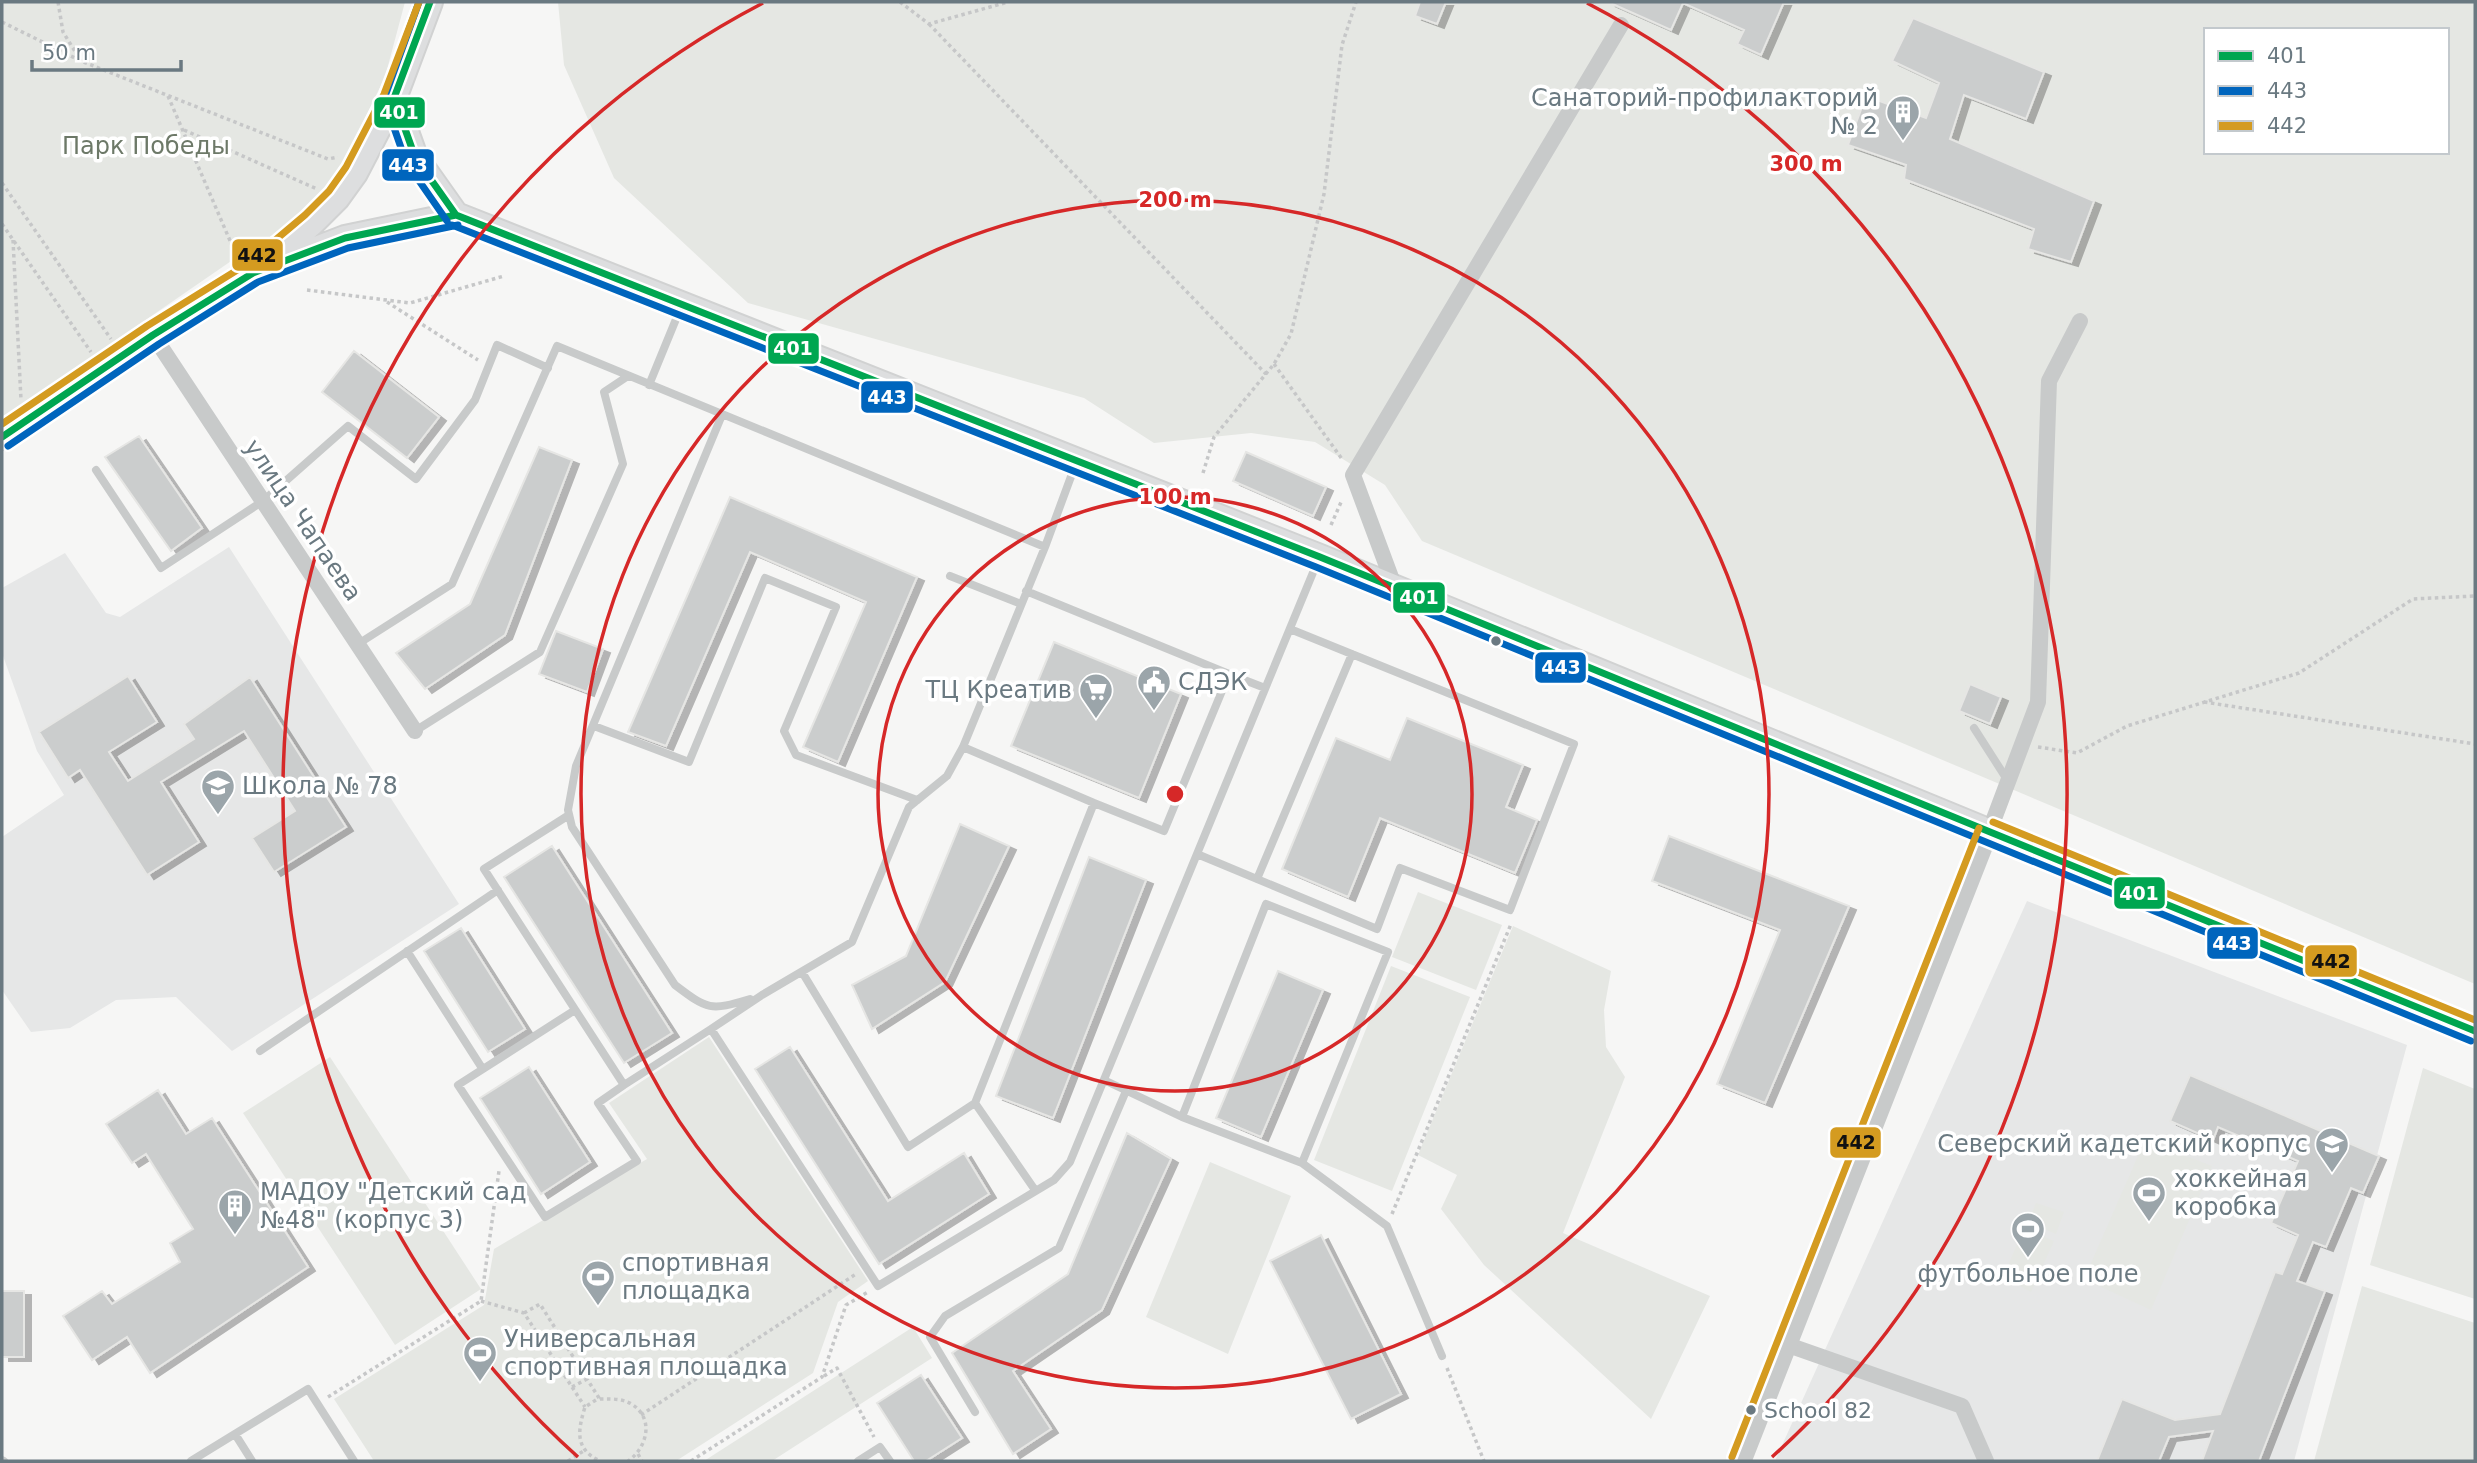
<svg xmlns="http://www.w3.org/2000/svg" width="2477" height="1463" font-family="'DejaVu Sans',sans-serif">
  <defs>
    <filter id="shadow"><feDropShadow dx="7" dy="4" stdDeviation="0" flood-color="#0004"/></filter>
  </defs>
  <rect width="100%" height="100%" fill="#f6f6f5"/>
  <path fill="#e6e7e7" d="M229 547 459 904 232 1051 176 997 116 1000 70 1028 31 1032 2 990V837L64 795 37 751 2 653V588L65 553 106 613 120 617Z
    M2027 901 2407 1045 2294 1461H1775Z"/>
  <path fill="#e5e7e3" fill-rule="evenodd" d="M2 2H405L385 77 347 155 323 191 282 231 237 257 2 419Z
    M558 2H2475V984L1422 541 1385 485 1315 442 1251 433 1154 443 1084 398 748 303 614 178 564 65ZM2206 30H2447V152H2206Z
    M1418 892 1502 925 1476 990 1392 957Z
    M1513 926 1611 971 1604 1010 1606 1047 1625 1077 1563 1233 1710 1296 1651 1419 1484 1265 1441 1209 1457 1175 1418 1155Z
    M1391 966 1470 997 1392 1191 1314 1160Z
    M709 1037 868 1281 838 1302 813 1373 676 1461H374L334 1399 484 1305 494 1249 647 1159 609 1103Z
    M330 1057 481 1289 395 1345 243 1113Z
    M2423 1068 2475 1089V1299L2370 1265Z
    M2145 1140 2212 1166 2151 1310 2084 1279Z
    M1210 1162 1291 1196 1228 1354 1146 1317Z
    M2036 1203 2064 1212 2056 1234 2028 1222Z
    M2024 1228 2054 1241 2031 1292 2003 1277Z
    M2362 1286 2475 1323V1461H2314Z
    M913 1327 932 1358 772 1461H704Z"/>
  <path fill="#cbcdcd" stroke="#e6e6e4" stroke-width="2" filter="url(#shadow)" d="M1420 2H1446L1437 24 1415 16Z
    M1608 2H1784L1761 55 1737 44 1744 30 1683 3 1671 30Z
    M1913 18 2044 72 2026 119 1964 95 1950 139 2094 201 2071 262 2028 249 2034 229 1904 179 1906 165 1848 145 1866 96 1926 118 1939 83 1892 61Z
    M354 351 439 417 407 458 322 392Z
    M139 436 202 528 171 551 105 457Z
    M539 447 572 460 505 635 425 689 396 653 470 604Z
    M1246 452 1326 487 1313 516 1233 481Z
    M730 497 917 577 838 762 803 747 866 602 750 552 666 746 628 732Z
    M556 631 603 649 587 692 539 674Z
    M1054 642 1181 694 1139 798 1011 746Z
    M128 676 157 722 109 752 128 781 194 739 184 724 250 677 346 827 274 872 252 838 295 811 244 731 161 782 199 842 147 875 80 770 68 778 39 732Z
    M1970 684 2001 697 1990 724 1959 711Z
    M1407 718 1523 765 1506 807 1537 820 1515 873 1380 818 1348 897 1282 869 1336 738 1390 760Z
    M960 824 1009 846 945 982 872 1029 852 985 906 956Z
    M1669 836 1849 906 1765 1103 1717 1084 1780 930 1652 881Z
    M552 846 672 1033 624 1063 504 877Z
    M1089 857 1146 880 1053 1118 996 1096Z
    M461 928 525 1029 488 1052 424 951Z
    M1278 971 1323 990 1261 1137 1216 1118Z
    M790 1047 888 1201 964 1153 989 1194 879 1264 755 1069Z
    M529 1067 590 1162 541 1194 480 1098Z
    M2190 1075 2379 1156 2363 1193 2351 1188 2326 1247 2313 1242 2297 1281 2325 1291 2259 1461H2202L2213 1431 2169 1437 2159 1461H2097L2122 1399 2175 1420 2220 1414 2275 1272 2282 1274 2298 1235 2271 1223 2298 1161 2218 1127 2213 1140 2170 1121Z
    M158 1090 186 1134 212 1118 308 1267 150 1373 127 1337 92 1360 63 1316 102 1291 112 1304 180 1262 170 1243 193 1229 146 1154 132 1163 106 1124Z
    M1127 1133 1171 1159 1102 1310 1013 1371 1051 1429 1013 1454 952 1353 1068 1274Z
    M1321 1235 1401 1394 1351 1419 1270 1261Z
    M2 1291H24V1357H2Z
    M921 1375 962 1438 926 1461H914L877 1403Z"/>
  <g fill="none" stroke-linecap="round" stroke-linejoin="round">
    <g stroke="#d1d2d2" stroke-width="28">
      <path id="primary" d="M394 98 415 157 456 215
        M456 215 1320 557 2475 1031
        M272 266 345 238 456 215
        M2 437 153 335 253 273 312 223 337 198 355 173 394 98 430 2"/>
    </g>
    <path stroke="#c6c7c8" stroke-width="3.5" stroke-dasharray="3.5 3.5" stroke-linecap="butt" d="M58 2 63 32 81 61
      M900 2 929 24 1008 2
      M2 22 81 61 328 159 338 157
      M929 24 1266 374
      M168 96 237 257
      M184 130 317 189
      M2 183 111 339
      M2 224 91 352
      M13 240 21 400
      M307 290 410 303 504 276
      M387 302 478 360
      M1274 364 1342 459
      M1203 473 1214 437 1274 364 1291 334 1324 194 1342 45 1356 2
      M1331 525 1342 500
      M2204 702 2475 744
      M2038 747 2077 753 2127 726 2299 673 2413 599 2475 596
      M1392 1214 1511 924
      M481 1301 524 1313 585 1407
      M524 1313 540 1304 599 1398 585 1407C578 1430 574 1449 600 1461
      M544 1343 559 1334
      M559 1367 574 1358
      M1447 1368 1484 1461
      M824 1376 837 1368 874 1437
      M572 1387 587 1379
      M328 1397 481 1301 499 1171
      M600 1399C611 1399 623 1398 633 1405 655 1420 646 1449 628 1461
      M641 1415 856 1274
      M638 1454 642 1461
      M568 1461 585 1450
      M691 1461 822 1377 846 1305 868 1292"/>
    <path stroke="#c8caca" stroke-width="8" d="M649 385 681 307
      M722 415 576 766 568 810 572 827 675 985C708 1010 710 1011 750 999
      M96 470 161 568 263 501 348 426 416 479 475 400 497 345 548 368
      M1045 547 963 747 947 776 909 807 852 942 762 995 711 1029 878 1286 1054 1180 1070 1162 1319 558
      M950 576 1021 604
      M358 644 452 584 557 346 1045 547 1076 463
      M1229 674 1265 688
      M594 726 689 762 765 578 836 607 784 731 796 755 917 800
      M1974 728 2008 781
      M415 731 540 652 623 464 604 392 628 376
      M963 747 1094 803
      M569 815 484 869 624 1085 711 1029
      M1197 854 1377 929 1400 868 1510 910 1574 744 1290 629
      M1257 879 1352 654
      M407 951 482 1068
      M802 972 908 1147 975 1103 1035 1190
      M575 1010 458 1085 545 1217 637 1161 598 1103 624 1085
      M260 1051 498 890
      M1104 1080 1182 1117 1266 904 1388 952 1302 1163 1182 1117
      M975 1103 1094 803 1164 831 1229 674 1026 591
      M1302 1163 1387 1226 1442 1356
      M975 1412 930 1337 945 1316 1059 1248 1126 1091
      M235 1434 252 1461
      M2 1460 4 1461
      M191 1461 308 1389 354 1461
      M858 1461 880 1447 890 1461"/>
    <path stroke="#c8caca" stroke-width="16" d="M153 335 415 731
      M1395 588 1353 475 1621 25
      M1989 832 2038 702 2049 381 2080 321
      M1788 1345 1962 1406 1986 1461"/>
    <path stroke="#c8caca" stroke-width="19" d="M1742 1461 1989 832"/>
    <use href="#primary" stroke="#dddedf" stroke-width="24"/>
    <g stroke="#fff" stroke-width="12">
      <path id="bus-1" d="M430 2 394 98 415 157 456 215
        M456 215 1320 557 2475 1031
        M2 437 153 335 253 273 345 238 456 215"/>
    </g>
    <g stroke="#fff" stroke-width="12">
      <path id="bus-2" d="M419 2 384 99 406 162 447 221
        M452 225 1316 567 2471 1041
        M8 446 159 344 258 282 348 248 458 225"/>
    </g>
    <g stroke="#fff" stroke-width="12">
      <path id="bus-3" d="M2 424 147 326 247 264 305 215 329 191 346 167 384 94 419 2
        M1993 822 2475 1020
        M1732 1457 1979 828"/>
    </g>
    <use href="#bus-1" stroke="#00a651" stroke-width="7"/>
    <use href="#bus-2" stroke="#0065bd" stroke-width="7"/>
    <use href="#bus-3" stroke="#d49b20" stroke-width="7"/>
  </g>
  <g fill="none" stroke="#d62828" stroke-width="3.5">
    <circle cx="1175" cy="794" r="297"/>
    <circle cx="1175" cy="794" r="594"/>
    <path d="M578 1457A892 892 0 0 1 763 3M1587 3A892 892 0 0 1 1772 1457"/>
  </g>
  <defs>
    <g id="building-pin" transform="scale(1.75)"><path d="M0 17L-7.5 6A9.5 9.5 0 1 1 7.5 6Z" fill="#9ba5aa" stroke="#fff"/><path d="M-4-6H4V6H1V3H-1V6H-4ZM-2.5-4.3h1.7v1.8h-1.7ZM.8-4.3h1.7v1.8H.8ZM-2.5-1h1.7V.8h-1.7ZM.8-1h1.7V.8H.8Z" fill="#fff"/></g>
    <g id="civic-pin" transform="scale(1.75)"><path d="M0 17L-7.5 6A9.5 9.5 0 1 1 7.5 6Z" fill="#9ba5aa" stroke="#fff"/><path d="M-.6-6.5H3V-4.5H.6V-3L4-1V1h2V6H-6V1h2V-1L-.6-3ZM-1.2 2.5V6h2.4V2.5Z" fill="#fff"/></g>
    <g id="supermarket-pin" transform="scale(1.75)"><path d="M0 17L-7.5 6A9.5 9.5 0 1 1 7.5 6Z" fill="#9ba5aa" stroke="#fff"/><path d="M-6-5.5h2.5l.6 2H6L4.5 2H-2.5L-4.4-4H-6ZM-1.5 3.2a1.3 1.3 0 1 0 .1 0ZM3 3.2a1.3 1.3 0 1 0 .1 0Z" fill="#fff"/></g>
    <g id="school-pin" transform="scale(1.75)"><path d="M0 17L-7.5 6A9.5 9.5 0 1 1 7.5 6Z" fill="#9ba5aa" stroke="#fff"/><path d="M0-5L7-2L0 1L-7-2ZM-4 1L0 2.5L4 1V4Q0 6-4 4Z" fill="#fff"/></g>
    <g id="stadium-pin" transform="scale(1.75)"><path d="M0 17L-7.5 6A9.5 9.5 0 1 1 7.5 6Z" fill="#9ba5aa" stroke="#fff"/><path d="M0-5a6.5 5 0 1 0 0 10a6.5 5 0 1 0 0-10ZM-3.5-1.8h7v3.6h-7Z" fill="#fff"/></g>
  </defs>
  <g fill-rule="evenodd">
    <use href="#building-pin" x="1903" y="112"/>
    <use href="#civic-pin" x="1154" y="682"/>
    <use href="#supermarket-pin" x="1096" y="690"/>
    <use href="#school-pin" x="218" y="786"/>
    <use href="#school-pin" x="2332" y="1144"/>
    <use href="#stadium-pin" x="2149" y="1193"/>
    <use href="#building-pin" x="235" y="1206"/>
    <use href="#stadium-pin" x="2028" y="1229"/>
    <use href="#stadium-pin" x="598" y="1277"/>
    <use href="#stadium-pin" x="480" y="1353"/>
  </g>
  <g fill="#6a7981" stroke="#fff" stroke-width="2.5">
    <circle cx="1496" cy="641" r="6"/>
    <circle cx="1751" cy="1410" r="6"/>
  </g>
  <g text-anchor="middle" stroke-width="7" stroke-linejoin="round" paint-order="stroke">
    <g font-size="22" fill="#6a7981" stroke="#fff" text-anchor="start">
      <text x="1764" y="1418">School 82</text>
    </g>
    <g font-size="24" fill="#6a7981" stroke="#fff" text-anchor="start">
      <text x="1878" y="106" text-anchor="end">Санаторий-профилакторий<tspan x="1878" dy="28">№ 2</tspan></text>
      <text x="1178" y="690">СДЭК</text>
      <text x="1072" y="698" text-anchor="end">ТЦ Креатив</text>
      <text x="242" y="794">Школа № 78</text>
      <text x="2308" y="1152" text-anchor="end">Северский кадетский корпус</text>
      <text x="2174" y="1187">хоккейная<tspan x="2174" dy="28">коробка</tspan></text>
      <text x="260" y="1200">МАДОУ "Детский сад<tspan x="260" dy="28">№48" (корпус 3)</tspan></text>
      <text x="622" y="1271">спортивная<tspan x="622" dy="28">площадка</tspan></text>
      <text x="2028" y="1282" text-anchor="middle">футбольное поле</text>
      <text x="504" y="1347">Универсальная<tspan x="504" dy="28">спортивная площадка</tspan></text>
    </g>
    <g font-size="24" fill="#6d7968" stroke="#fff">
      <text x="146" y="154">Парк Победы</text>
    </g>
    <g font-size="24" fill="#6a7981" stroke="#fff">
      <text transform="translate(303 520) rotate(56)" y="8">улица Чапаева</text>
    </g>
  </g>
  <circle cx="1175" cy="794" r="10" fill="#d62828" stroke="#fff" stroke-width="3.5"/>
  <g font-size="21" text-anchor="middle" font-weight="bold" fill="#d62828" stroke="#fff" stroke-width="7" stroke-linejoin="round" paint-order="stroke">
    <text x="1806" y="171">300 m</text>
    <text x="1175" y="207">200 m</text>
    <text x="1175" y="504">100 m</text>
  </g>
  <g stroke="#fff" stroke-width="2.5">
    <rect x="373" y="96" width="53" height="33" rx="7" fill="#00a651"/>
    <rect x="381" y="148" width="54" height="34" rx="7" fill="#0065bd"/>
    <rect x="231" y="238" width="53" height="34" rx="7" fill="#d49b20"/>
    <rect x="767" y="332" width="53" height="33" rx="7" fill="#00a651"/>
    <rect x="860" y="380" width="54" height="34" rx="7" fill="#0065bd"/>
    <rect x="1392" y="581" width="54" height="33" rx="7" fill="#00a651"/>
    <rect x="1534" y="651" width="53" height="33" rx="7" fill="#0065bd"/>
    <rect x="2113" y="876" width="53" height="34" rx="7" fill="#00a651"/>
    <rect x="2206" y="926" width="53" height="34" rx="7" fill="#0065bd"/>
    <rect x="2304" y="944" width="54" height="34" rx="7" fill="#d49b20"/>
    <rect x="1829" y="1126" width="53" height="33" rx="7" fill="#d49b20"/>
  </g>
  <g font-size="19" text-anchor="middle" font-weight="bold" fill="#fff">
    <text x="399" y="119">401</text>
    <text x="408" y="172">443</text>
    <text x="793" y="355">401</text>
    <text x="887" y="404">443</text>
    <text x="1419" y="604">401</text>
    <text x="1561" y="674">443</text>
    <text x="2139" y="900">401</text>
    <text x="2232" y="950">443</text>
  </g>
  <g font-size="19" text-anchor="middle" font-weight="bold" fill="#111">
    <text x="257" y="262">442</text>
    <text x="2331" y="968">442</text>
    <text x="1856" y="1149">442</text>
  </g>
  <rect width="2477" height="1463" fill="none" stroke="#6a7981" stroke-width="7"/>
  <rect x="2204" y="28" width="245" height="126" fill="#ffffff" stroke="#c3c9cd" stroke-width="2"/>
  <rect x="2218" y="51" width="35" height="10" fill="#00a651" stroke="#c3c9cd" stroke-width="2"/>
  <text x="2267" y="63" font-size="21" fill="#6a7981">401</text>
  <rect x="2218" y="86" width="35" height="10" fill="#0065bd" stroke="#c3c9cd" stroke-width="2"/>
  <text x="2267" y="98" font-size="21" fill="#6a7981">443</text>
  <rect x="2218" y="121" width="35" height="10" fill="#d49b20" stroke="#c3c9cd" stroke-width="2"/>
  <text x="2267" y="133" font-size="21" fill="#6a7981">442</text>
  <path d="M32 60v10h149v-10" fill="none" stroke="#6a7981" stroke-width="3.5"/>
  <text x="42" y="60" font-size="21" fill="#6a7981" stroke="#ffffff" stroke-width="5" paint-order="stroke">50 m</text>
</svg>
